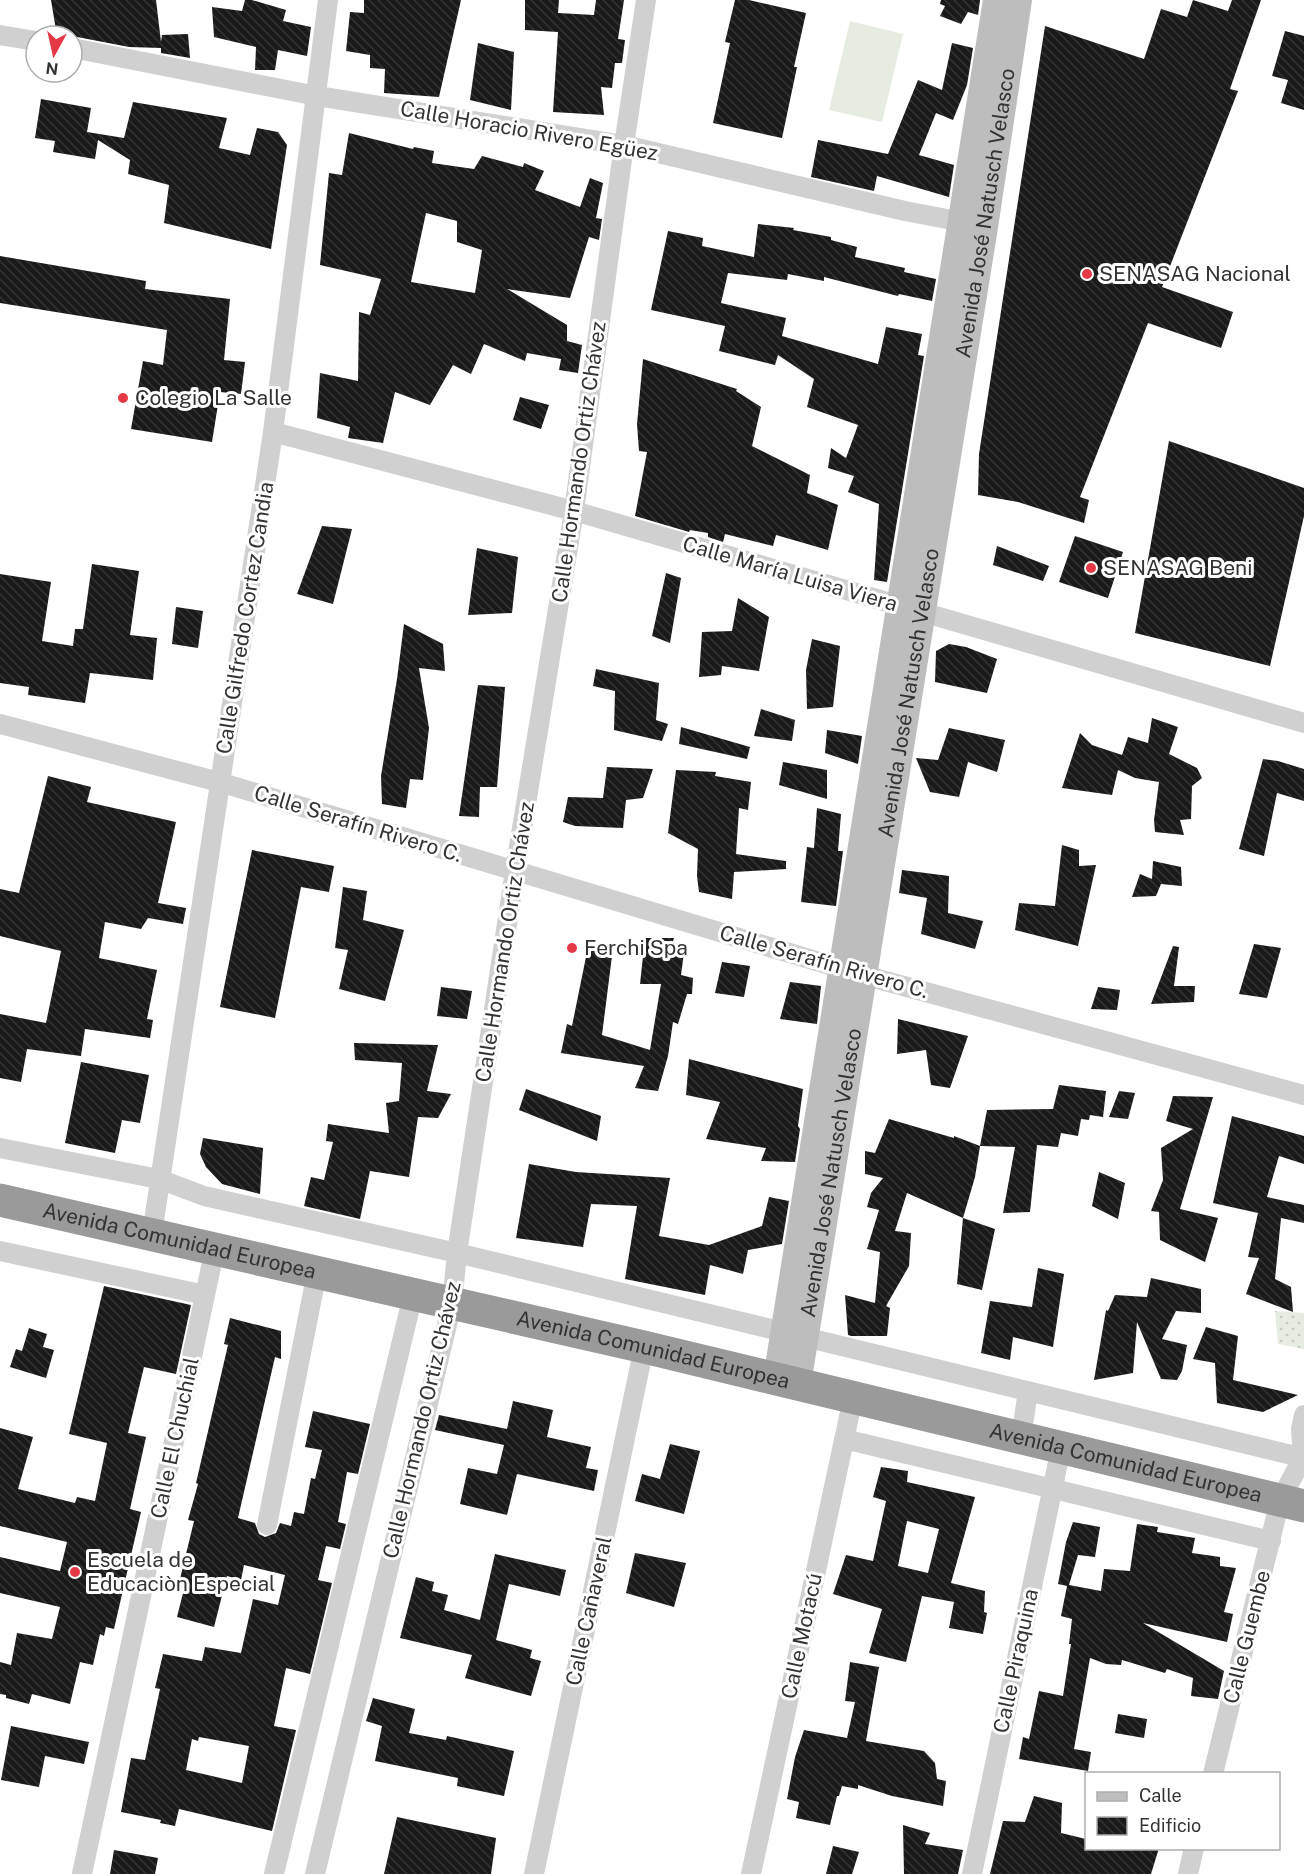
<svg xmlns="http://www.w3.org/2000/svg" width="1304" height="1874" font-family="'Public Sans',sans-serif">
  <defs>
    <pattern id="grass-dots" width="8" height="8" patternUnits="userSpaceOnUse" patternTransform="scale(1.5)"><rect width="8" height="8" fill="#e6ecdf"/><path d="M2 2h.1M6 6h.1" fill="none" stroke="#c6cbc0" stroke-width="1.8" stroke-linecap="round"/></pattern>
    <pattern id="building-back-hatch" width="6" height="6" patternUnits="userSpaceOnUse" patternTransform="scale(1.5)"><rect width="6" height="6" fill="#1a1a1a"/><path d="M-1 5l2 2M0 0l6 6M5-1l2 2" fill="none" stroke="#333"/></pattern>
  </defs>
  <rect width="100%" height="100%" fill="#fff"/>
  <path fill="url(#grass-dots)" d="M1275 1311 1304 1313V1349L1278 1344Z"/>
  <path fill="#e6ecdf" d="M850 21 903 34 882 122 829 110Z"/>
  <path fill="url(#building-back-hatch)" fill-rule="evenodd" d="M51 0H156L161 42 162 35 188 34 190 58 161 53V48L129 47 72 36 70 30H56Z
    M245 0H252L286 10 283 21 311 27 307 56 278 50 275 70H255L256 47 214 37 212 7 242 11Z
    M364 0H461L439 97 384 93 385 69 370 68V55L346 51 350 12 364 13Z
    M525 0H559L558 13 594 15 596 0H624L618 39 625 40 622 63H615L612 88 601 87 604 115 553 112 558 32 525 30Z
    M735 0H749L806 13 794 67H797L782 138 713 123 730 43 725 42Z
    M941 0H980L978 15 968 12 961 24 940 16 945 6 940 4Z
    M1193 0 1228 11 1232 0H1261L1230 89 1238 91 1162 287 1233 312 1221 348 1148 323 1080 497 1089 500 1084 523 1018 502 978 495 979 454 1045 26 1144 59 1161 9 1187 17Z
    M1285 31 1304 36V110L1281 103 1288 80 1272 76Z
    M478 43 514 52 511 110 470 100Z
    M952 43 973 48 967 85 953 120 936 113 919 155 954 165 949 197 877 176 874 191 811 177 818 140 888 154 918 80 942 90Z
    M41 99 91 108 87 132 124 138 133 102 227 118 219 148 250 155 257 128 278 132 287 145 271 249 164 223 169 185 128 174 130 160 98 140 95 159 53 152 55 141 35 138Z
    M349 133 413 149 414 147 434 151 432 163 474 169 482 156 523 167 524 163 544 171 535 190 580 207 590 178 603 183 596 218 602 219 599 240 589 237 570 298 507 289 567 325V341L582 345 578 373 559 370 561 359 527 353 525 361 484 344 471 374 453 365 430 405 395 392 383 443 348 438 350 427 317 418 320 373 358 381 359 312 370 315 381 279 320 265 329 173 342 175ZM426 213 457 221V242L482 250 475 293 411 282Z
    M758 224 794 228 793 230 831 237V240L857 247 855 257 905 268 904 272 936 279 932 301 899 294 898 296 824 277V281L788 274 787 280 728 273 721 303 786 318 782 336 878 364 886 327 922 334 918 355 924 356 887 582 874 580 879 504 848 492 854 476 828 468 831 448 846 458 858 425 807 407 814 379 778 355 775 365 719 351 725 326 651 310 668 231 703 238 702 246 754 257Z
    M0 256 146 281 145 289 230 299 224 360 245 362 241 394 220 392 212 442 131 429 143 361 163 365 167 330 0 303Z
    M643 359 737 389 736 391 761 407 752 446 810 475 807 493 838 505 828 550 776 535 773 546 725 534 723 542 708 537V533L690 530 689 532 635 516 647 452 639 451 637 424Z
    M520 397 549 405 541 429 513 420Z
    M1169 441 1304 488V516L1270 666 1135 633Z
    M322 526 352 529 333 604 297 594Z
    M1075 536 1123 552 1108 598 1059 582Z
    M997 546 1049 566 1043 581 993 565Z
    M477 548 518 557 512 613 468 615Z
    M92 564 139 571 130 635 157 638 153 680 90 673 85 703 28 695 29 687 0 683V574L51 582 42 641 73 646 75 629H83Z
    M666 573 681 578 670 643 652 636Z
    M738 598 769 617 759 671 722 666 721 675 699 677 702 632 732 631Z
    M176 607 203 611 198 648 172 644Z
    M404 624 443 644 445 671 419 668 429 728 423 780 410 779 406 808 382 804 381 776 397 679Z
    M812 639 840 646 833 707 807 709 806 670Z
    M949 644 966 647 997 659 987 693 935 682 936 651Z
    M596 669 659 683 656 720 668 724 662 741 614 730 615 691 593 686Z
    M478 685 505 687 497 787H480L479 817 459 816Z
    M761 709 795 720 792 741 754 736Z
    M1152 718 1178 727 1169 754 1197 768 1202 778 1192 786 1191 819 1180 820 1184 835 1155 832 1154 820 1159 782 1135 778 1118 770 1112 795 1062 788 1080 733 1092 745 1122 755 1128 737 1148 743Z
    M681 727 750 747 747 759 679 744Z
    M949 728 1005 740 997 772 968 762 959 797 930 792 916 758 938 760Z
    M827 730 862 736 858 764 825 753Z
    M1263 759 1278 761 1304 769V801L1277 793 1264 856 1239 849Z
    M783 762 827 770V799L779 785Z
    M607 767 653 769 643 798 626 800 623 828 575 826 563 822 568 797 603 798Z
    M676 770 716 772 715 776 751 782 748 810 739 808 736 854 786 861V869L734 872 732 899 699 892 697 876 698 849 668 833Z
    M48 776 91 787 87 802 176 822 158 903 186 908 183 924 148 918 141 929 105 922 99 958 157 970 147 1019 153 1020 150 1038 85 1029 81 1056 27 1049 21 1082 0 1078V1014L46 1023 61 951 0 936V889L19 893Z
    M817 808 841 814 838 851H843L836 906 801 902 807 847 814 848Z
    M1062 845 1079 850V866L1096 865 1078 946 1015 930 1019 903 1055 906Z
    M252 850 334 866 329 892 301 887 275 1018 220 1007Z
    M1153 861 1181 867 1182 886 1161 884 1156 896 1132 897 1140 874 1152 879Z
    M902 870 949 876 948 913 983 921 975 949 921 934 927 898 899 893Z
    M343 887 367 891 363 920 404 930 385 1001 339 989 348 950 335 948Z
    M645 938H674L669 953H684L681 975 693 978 692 994H687L678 1024 673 1022 668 1056 658 1091 635 1088 644 1066 561 1053 567 1024 572 1026 588 947 613 948 602 1035 650 1050 661 984H640Z
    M1254 944 1281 948 1267 998 1239 994Z
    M1173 946 1179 947 1174 986H1195L1194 1002 1151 1004Z
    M722 962 750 966 744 997 715 993Z
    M790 982 821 986 817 1024 780 1019Z
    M441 987 472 991 467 1019 437 1016Z
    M1098 987 1120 990 1117 1010 1091 1009Z
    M898 1019 968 1036 950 1088 931 1085 926 1050 897 1054Z
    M354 1043 438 1045 427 1091 451 1094 438 1118 418 1117 409 1177 370 1171 360 1219 304 1206 311 1177 324 1180 333 1142 326 1141 328 1124 389 1133 386 1103 399 1101 402 1063 355 1060Z
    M689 1059 803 1089 798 1126 800 1129 795 1162 761 1161 766 1148 706 1139 720 1102 686 1095Z
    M81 1062 149 1075 140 1123 122 1120 115 1153 65 1143Z
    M1059 1085 1106 1091 1103 1117 1090 1115 1089 1120 1081 1119 1078 1136 1061 1133 1058 1147 1037 1145 1030 1212 1003 1213 1015 1147 980 1146 987 1110 1053 1109Z
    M526 1089 601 1116 597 1141 519 1110Z
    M1119 1091 1135 1093 1128 1119 1109 1117Z
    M1173 1096 1213 1097 1180 1209 1218 1218 1205 1262 1160 1240 1159 1212 1151 1211 1163 1180 1161 1148 1193 1129 1166 1121Z
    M1232 1116 1304 1136V1164L1279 1156 1267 1197 1304 1205V1223L1281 1218 1275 1279 1291 1287 1293 1312 1246 1294 1259 1258 1248 1257 1258 1213 1213 1203Z
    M889 1119 954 1138V1136L980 1146 975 1177 963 1218 907 1193 895 1231 911 1233 909 1266 886 1306 890 1308 887 1336H851L848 1335 845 1295 875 1303 880 1252 867 1249 879 1210 867 1207 871 1193 883 1178 865 1174V1151L875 1153Z
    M203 1138 263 1148 260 1194 222 1184 206 1167 200 1154Z
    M529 1164 576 1172 670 1178 659 1236 709 1245 762 1226 769 1197 789 1201 782 1244 748 1250 743 1274 710 1265 705 1295 625 1279 637 1206 591 1204 583 1247 516 1238Z
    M1099 1172 1125 1183 1118 1219 1092 1206Z
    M963 1218 995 1229 982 1290 957 1284Z
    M1038 1268 1064 1274 1053 1347 1013 1337 1010 1360 981 1353 990 1301 1032 1307Z
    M1151 1278 1201 1289V1313L1176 1311 1162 1339 1187 1345 1182 1371 1177 1380 1161 1379 1137 1322 1133 1373 1094 1380 1106 1310 1108 1311 1115 1295 1147 1297Z
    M104 1286 191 1305 176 1374 144 1367 128 1433 146 1437 130 1509 141 1512 114 1629 106 1627 104 1636 100 1634 93 1665 80 1662 70 1704 32 1694 29 1704 6 1698V1695L0 1694V1662L11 1665 17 1633 52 1639 60 1607 0 1593V1557L60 1571 67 1542 0 1526V1428L33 1437 18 1489 75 1503 77 1497 95 1501 107 1443 69 1434Z
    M230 1318 281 1331V1359L275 1357 238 1518 255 1523 259 1534 265 1537 276 1533 280 1523 291 1526 294 1512 304 1514 311 1478 315 1479 322 1450 305 1447 313 1411 370 1424 358 1474 347 1472 338 1522 346 1524 340 1549 326 1546 318 1580 332 1583 310 1674 286 1668 274 1726 296 1730 272 1831 179 1809 175 1826 160 1823 161 1820 121 1812 131 1758 145 1760 160 1689 155 1688 163 1654 202 1661 205 1647 241 1653 253 1599 278 1605 285 1575 244 1565 241 1580 227 1576 214 1627 177 1617 186 1581 180 1579 194 1521 188 1520 198 1484 196 1483 228 1345 224 1344ZM199 1737 249 1746 242 1783 186 1770 192 1739 198 1741Z
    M1206 1327 1238 1336 1233 1380 1298 1395 1263 1412 1217 1403 1215 1363 1193 1359Z
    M29 1328 47 1334 43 1347 54 1350 46 1378 10 1367 16 1349 22 1351Z
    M513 1401 553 1410 547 1437 591 1447 586 1468 598 1470 594 1491 517 1474 507 1515 460 1504 468 1468 497 1474 504 1445 435 1430 439 1415 507 1429Z
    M670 1444 700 1451 684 1514 635 1501 642 1474 660 1479Z
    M881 1467 908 1471 907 1482 975 1497 951 1583 985 1591 984 1612 987 1613 983 1634 949 1628 954 1602 922 1596 906 1662 869 1653 882 1609 833 1594 846 1555 873 1561 886 1501 873 1497ZM907 1521 939 1529 928 1573 898 1566Z
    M1073 1522 1100 1527 1095 1557 1078 1555 1069 1585 1101 1591 1104 1569 1130 1571 1137 1524 1158 1527 1157 1532 1195 1538 1192 1553 1220 1557V1566L1236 1568 1224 1612 1233 1614 1227 1642 1143 1623 1224 1671 1218 1699 1191 1696 1193 1678 1167 1669 1165 1673 1122 1660 1121 1665 1106 1664 1090 1658 1074 1749 1091 1752 1088 1771 1019 1759 1023 1737 1029 1739 1039 1691 1063 1696 1071 1644H1069L1072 1619 1061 1616 1067 1586 1058 1584 1066 1542Z
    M635 1553 686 1563 674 1607 626 1593Z
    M495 1554 566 1570 560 1596 509 1584 496 1640 532 1650 530 1658 541 1661 531 1696 465 1678 472 1655 400 1638 416 1577 434 1582 432 1591 448 1595 444 1610 480 1620Z
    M850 1662 879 1667 866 1741 924 1751 935 1763 937 1779 946 1781 943 1806 892 1796 858 1785V1789L842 1786 839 1796H837L830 1825 796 1818 799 1802 787 1799 795 1757 804 1730 847 1738 855 1702 845 1701Z
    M373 1698 415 1709 409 1733 446 1740 447 1736 514 1751 504 1796 457 1786 458 1778 375 1761 382 1726 366 1721Z
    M1118 1714 1147 1719 1144 1738 1115 1733Z
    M11 1726 89 1742 84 1764 45 1756 39 1787 1 1780Z
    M1034 1796 1062 1803 1061 1833 1086 1839V1848H1159L1151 1874H990L1003 1821 1025 1822Z
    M397 1817 496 1838 491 1874H384Z
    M903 1825 930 1833 925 1844 963 1850 958 1874H904Z
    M833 1846 859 1852 852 1874H826Z
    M114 1850 158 1858 155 1874H110Z"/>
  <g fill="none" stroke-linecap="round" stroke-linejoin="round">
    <path stroke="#d0d0d0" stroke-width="20" d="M0 35 36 41
      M72 48 317 96 624 145 905 211 973 224
      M273 432 574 511 1304 723
      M0 724 219 782 863 975 1304 1095
      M0 1148 159 1179 204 1196 457 1253 1304 1458
      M152 1234 273 432 328 0
      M0 1251 205 1295
      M1021 1438 1028 1391
      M844 1439 1271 1541
      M1303 1457 1301 1429 1304 1415
      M267 1525 317 1272
      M1213 1774 1280 1500 1304 1456
      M82 1874 215 1248
      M274 1874 413 1295
      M315 1874 452 1304 457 1253 515 871 574 511 624 145 646 0
      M534 1874 644 1347
      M751 1874 853 1398
      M972 1874 1061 1448
      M1188 1874 1194 1848"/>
    <g stroke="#bdbdbd" stroke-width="28">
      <path d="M777 1379 997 0"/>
      <path id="s1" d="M797 1384 984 227 1018 0"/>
    </g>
    <path stroke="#9a9a9a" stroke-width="33" id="s2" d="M0 1200 644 1347 1304 1506"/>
  </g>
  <g fill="#e63946" stroke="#fff" stroke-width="2">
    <circle cx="1087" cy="274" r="6"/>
    <circle cx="123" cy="398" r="6"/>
    <circle cx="1091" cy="568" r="6"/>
    <circle cx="572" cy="948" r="6"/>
    <circle cx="75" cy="1572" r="6"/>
  </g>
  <g text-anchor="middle" stroke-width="6" stroke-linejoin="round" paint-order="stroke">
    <g font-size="21" fill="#333" stroke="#fff">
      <text transform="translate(529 131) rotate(10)" y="7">Calle Horacio Rivero Egüez</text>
      <text dy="7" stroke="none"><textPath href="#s1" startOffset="1186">Avenida José Natusch Velasco</textPath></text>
      <text transform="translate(579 462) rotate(-82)" y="7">Calle Hormando Ortiz Chávez</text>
      <text transform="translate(790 574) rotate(16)" y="7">Calle María Luisa Viera</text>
      <text transform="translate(245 618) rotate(-81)" y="7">Calle Gilfredo Cortez Candia</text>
      <text dy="7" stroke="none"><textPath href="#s1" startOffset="700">Avenida José Natusch Velasco</textPath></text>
      <text transform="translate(358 824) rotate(17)" y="7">Calle Serafín Rivero C.</text>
      <text transform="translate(505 942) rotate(-81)" y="7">Calle Hormando Ortiz Chávez</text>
      <text transform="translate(824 962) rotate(16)" y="7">Calle Serafín Rivero C.</text>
      <text dy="7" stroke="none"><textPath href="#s1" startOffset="214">Avenida José Natusch Velasco</textPath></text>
      <text dy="7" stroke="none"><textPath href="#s2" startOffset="184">Avenida Comunidad Europea</textPath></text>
      <text dy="7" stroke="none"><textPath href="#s2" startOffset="670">Avenida Comunidad Europea</textPath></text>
      <text transform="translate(422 1420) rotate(-77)" y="7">Calle Hormando Ortiz Chávez</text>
      <text transform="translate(175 1438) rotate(-78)" y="7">Calle El Chuchial</text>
      <text dy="7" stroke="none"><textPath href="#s2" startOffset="1156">Avenida Comunidad Europea</textPath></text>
      <text transform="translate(589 1611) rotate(-78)" y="7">Calle Cañaveral</text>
      <text transform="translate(802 1636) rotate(-78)" y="7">Calle Motacú</text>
      <text transform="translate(1247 1637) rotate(-76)" y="7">Calle Guembe</text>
      <text transform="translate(1016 1661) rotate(-78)" y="7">Calle Piraquina</text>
    </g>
    <g font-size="21" fill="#333" stroke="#fff" text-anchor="start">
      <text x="1099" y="281">SENASAG Nacional</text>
      <text x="135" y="405">Colegio La Salle</text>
      <text x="1103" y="575">SENASAG Beni</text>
      <text x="584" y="955">Ferchi Spa</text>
      <text x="87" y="1567">Escuela de<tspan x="87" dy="24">Educaciòn Especial</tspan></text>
    </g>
  </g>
  <rect x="1085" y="1772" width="195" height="78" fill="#ffffff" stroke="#adadad" stroke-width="1.5"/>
  <rect x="1097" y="1792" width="30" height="9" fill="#bdbdbd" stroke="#adadad" stroke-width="1.5"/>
  <text x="1139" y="1802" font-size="18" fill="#333333">Calle</text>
  <rect x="1097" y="1817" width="30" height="18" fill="url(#building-back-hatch)" stroke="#adadad" stroke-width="1.5"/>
  <text x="1139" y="1832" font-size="18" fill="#333333">Edificio</text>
  <g transform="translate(54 54) rotate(188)"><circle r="28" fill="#ffffff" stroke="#adadad" stroke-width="1.5"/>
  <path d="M0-4.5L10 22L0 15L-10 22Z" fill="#e63946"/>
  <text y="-9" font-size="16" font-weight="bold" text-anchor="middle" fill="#333333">N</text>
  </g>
</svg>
